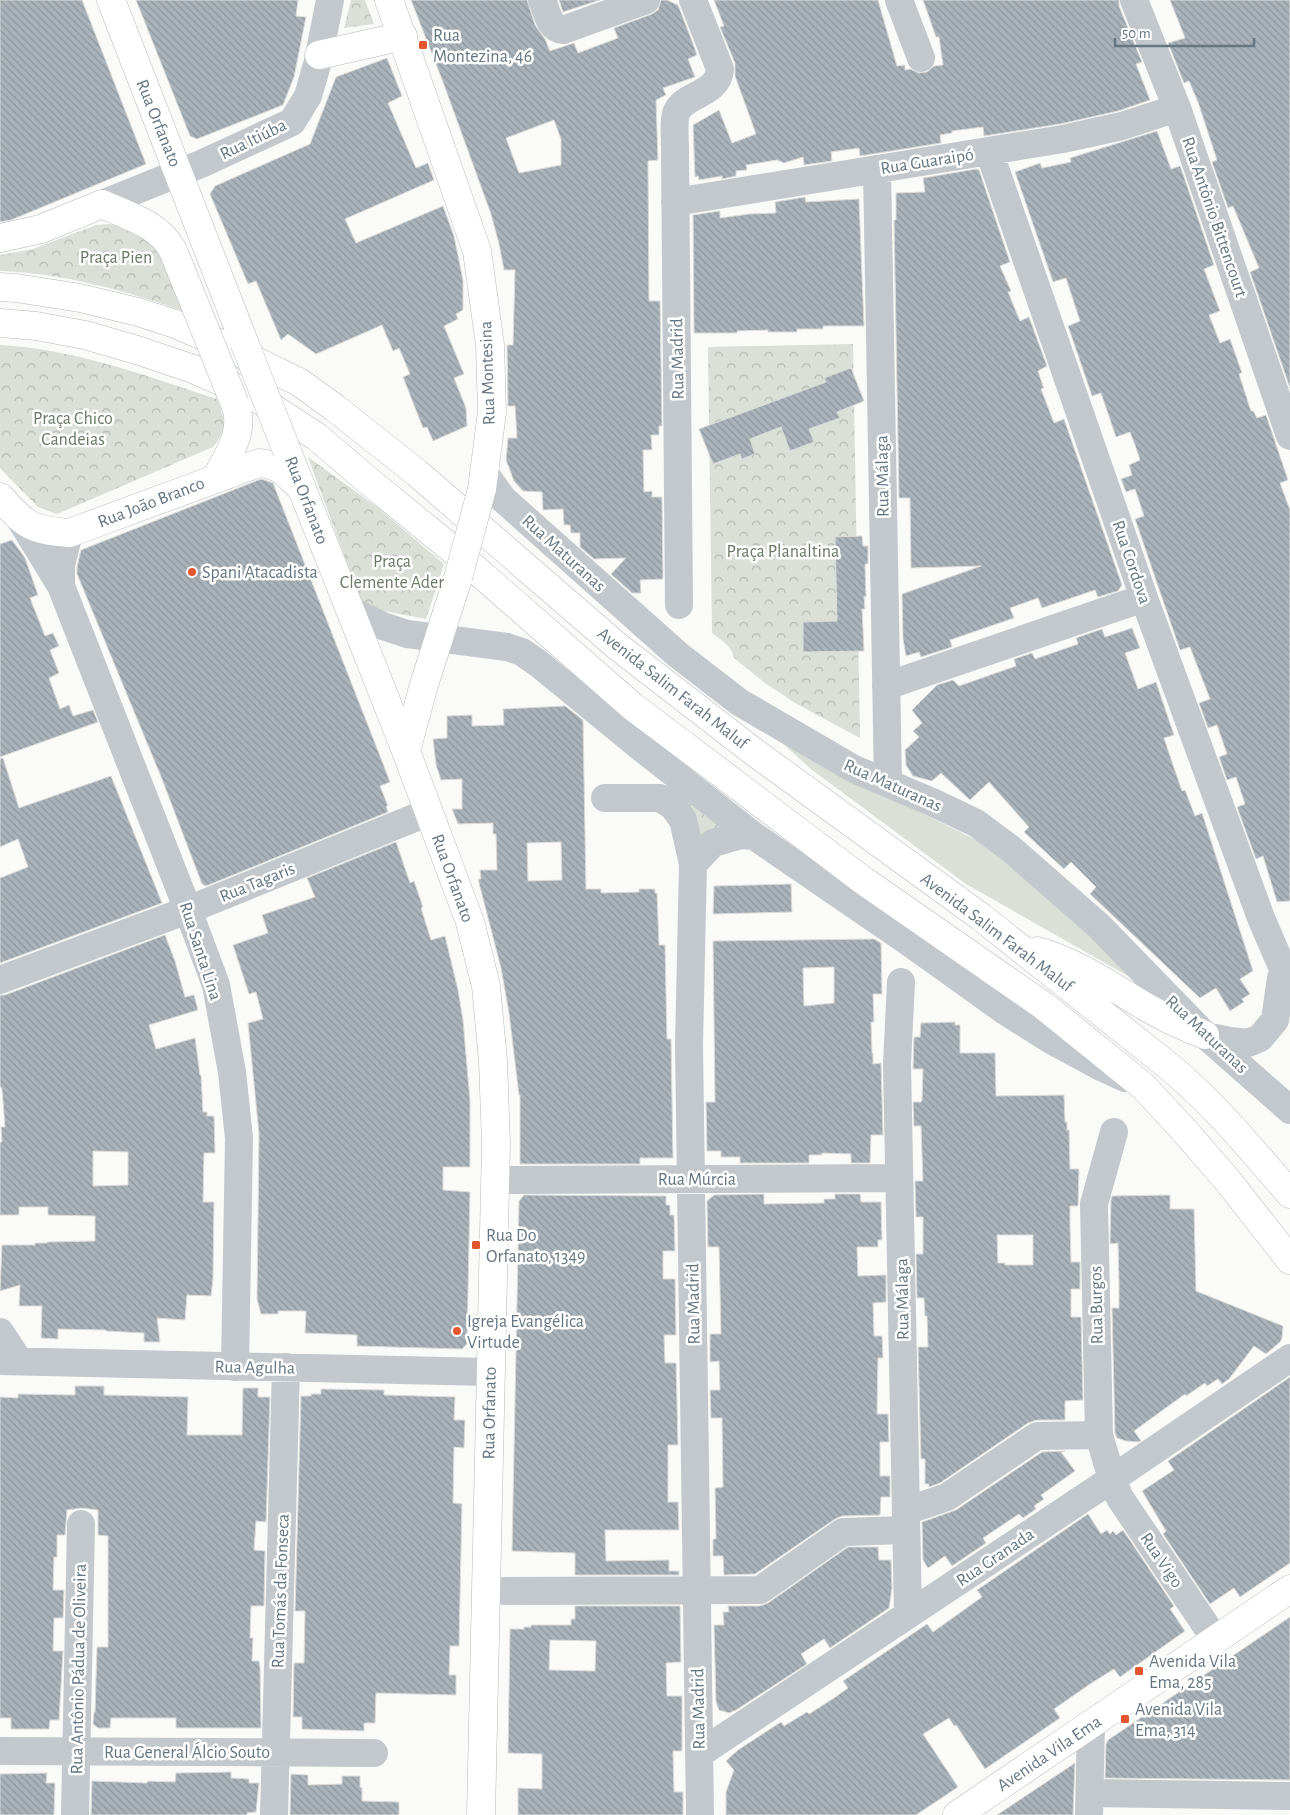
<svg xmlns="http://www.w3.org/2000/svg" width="1290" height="1815" font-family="'Alegreya Sans',sans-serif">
  <defs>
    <pattern id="forest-crowns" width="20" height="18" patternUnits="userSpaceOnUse" patternTransform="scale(1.25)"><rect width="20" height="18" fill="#dadfd7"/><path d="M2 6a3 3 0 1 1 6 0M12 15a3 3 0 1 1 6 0" fill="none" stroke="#b4b9b4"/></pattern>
    <pattern id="building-back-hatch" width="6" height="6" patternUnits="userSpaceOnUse" patternTransform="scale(1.25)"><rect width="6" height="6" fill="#aab3b9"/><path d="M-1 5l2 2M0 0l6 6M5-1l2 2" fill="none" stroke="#8e969c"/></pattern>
  </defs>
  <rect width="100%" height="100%" fill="#fafaf8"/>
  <path fill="#dadfd7" d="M781 742 982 843 1015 867 1142 984 966 884 812 770Z"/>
  <path fill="url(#forest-crowns)" d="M351 0H365L374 24 344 28Z
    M111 224C123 226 139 231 148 238 166 253 177 290 186 312 126 291 64 273 0 271V255L33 249 96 225Z
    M853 344 860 738 795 703 765 683 734 658C732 646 722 641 712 633L708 347Z
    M0 345C75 349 146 376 217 399 226 423 228 427 213 447L57 514 38 507 0 468Z
    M308 457 377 507 444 564 426 619 363 607Z
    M670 786 724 827 698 839 669 789Z"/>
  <path fill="url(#building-back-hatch)" stroke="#dcdcda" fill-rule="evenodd" d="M0 0H82L146 164 11 220 0 222Z
    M136 0H298L296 16 306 17 294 77 283 105 197 139 190 136Z
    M411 0H527L535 25 545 39 550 51 574 43 578 53 618 38 614 28 652 14 658 10 661 0H667L678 5 692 41 697 55 688 59 695 77 663 88 666 95 656 100 658 160 648 161 649 301H660L662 426H659V435H651L652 450H643L644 492 652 491V497H662L663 579 640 580 641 593H632L611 574 626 558 594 559 580 547V533H571L570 525H564L563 509 543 510 542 492 523 491 514 481 506 460 508 438H517L515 406H508L507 345H513L515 270H504L499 244 491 214 443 82ZM554 120 561 139V165L519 173 506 138Z
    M559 0H600L563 12Z
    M714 0H878L897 66 905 65V70L910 69 919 73 927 72 934 66 943 65 939 37H936L923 0H1119V6L1142 62 1136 64 1150 100 1118 111 1060 124 984 136 983 127 952 131V133L940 135 941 143 860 156 859 148 831 152 832 161 804 165 803 157 784 163 777 160 746 165 747 170 736 171V176L722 179V176L699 180 698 176 695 177 693 125 719 110 732 143 756 134 735 76V63L720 27 724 26Z
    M1170 0H1290V388L1250 272 1259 268 1233 206 1228 208 1212 162 1217 160 1198 102 1189 81 1184 83 1168 43 1185 38Z
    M387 58 402 96 388 103 416 168 428 163 434 180 345 219 356 243 443 206 454 236 463 280V310L456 314 458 319 444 326 464 374 454 378 466 408 467 426 433 441 427 427 423 428 403 377 410 374 399 348 393 351 382 325 316 354 288 334 281 340 256 281 248 284 210 194 215 186 310 144 336 77Z
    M1157 131 1171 169 1180 166 1183 174 1214 265 1204 269 1220 311 1209 315 1220 343 1230 339 1242 373 1239 374 1251 411H1253L1257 418 1266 415 1288 480 1280 483 1290 510V901L1277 902 1263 856 1256 859 1237 807 1245 804 1236 777 1227 780 1219 757 1227 754 1217 725 1208 728 1199 703 1210 699 1190 647 1180 650 1135 519 1144 516 1135 489 1126 492 1121 479 1132 475 1129 465 1140 460 1135 445 1130 432 1116 437 1101 393 1092 396 1068 326 1080 321 1066 278 1053 282 1015 172 1040 163 1042 168 1071 162 1070 158Z
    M976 169 979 170 1010 262 1000 266 1011 291 1008 292 1020 321 1029 317 1047 366 1038 371 1043 386 1044 388 1041 389 1054 423 1064 419 1122 585 1118 591 1098 597 1095 590 1042 608 1038 598 1010 608 1014 618 950 640 952 647 921 657 919 652 906 656 903 639 902 594 981 566 911 568 910 498H899L894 220H896V193L925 192 923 178Z
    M805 197 806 202 859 199 864 326H823V329H797V332H768V330L737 331V333H694L693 215 720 211V218L749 214 776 213 775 202Z
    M851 368 864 401 837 412 840 418 809 429 814 442 790 451 781 427 750 439 755 454 742 459 740 454 713 464 699 429 826 382 824 378Z
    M261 479 273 483 382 761 390 782 380 786 388 806H386L388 812 206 886 202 884 162 779 77 574V567L81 550Z
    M862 536 863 546H868V564H865L866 597 864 596 865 609H862L864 651 803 652V622L837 621 835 537Z
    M12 540 25 558 38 595 30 598 45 636 53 633 59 646 50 650 59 673 49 678 60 709 69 705 73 716 93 710 98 722 0 757V544Z
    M1132 628 1140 648 1125 653 1138 689 1156 682 1174 735 1164 738 1173 765 1182 791 1185 790 1195 816 1202 813 1253 971 1240 979 1250 994 1242 999 1244 1002 1230 1011 1216 988 1200 998 1090 894 1096 887 1071 862 1064 869 1024 832 1029 827 989 782 970 800 941 773 932 781 913 776 906 765 905 750 919 737 913 731 922 723 912 710 937 685 953 680 959 686 1016 666 1014 659 1032 653 1035 659 1078 644 1076 638 1102 629 1105 637Z
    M565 706 583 720 586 889H601V893L639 892V889H655V893H657L659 945H665L667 1039H671L673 1158H640V1164H520V1095H519L509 1013 501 968 478 879H481L480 870H497L496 834H493V823L458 824 452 809H462V779L441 780 436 765 433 739 447 738V716L472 715V726L504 725 503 709ZM561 842 562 880 528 881 527 843Z
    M3 758 19 808 111 776 162 903 0 963V878L28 867 18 839 0 847V759Z
    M396 842 410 883 414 881 423 907 421 908 431 940 445 936 458 990 463 1020 470 1101V1167H443V1190L470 1192 467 1344 462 1349 357 1346V1335L305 1333 306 1311H278V1314H261L257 1299 259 1134 248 1023 263 1019 256 992 249 994 233 945 268 933 262 915 315 897 307 878Z
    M791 884 792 912 713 914 714 886Z
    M165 935 175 961 185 997 194 995 198 1010 149 1025 156 1049 195 1038 200 1075H201L203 1112H207V1116H214L215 1153H204L203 1202H214L213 1279 211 1296 187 1295 185 1320 157 1318 160 1342H144V1333L106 1331V1330L58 1329V1339L41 1338 42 1306H19L20 1285 0 1291 2 1245H35V1243H47V1242L95 1241V1216L48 1215V1207H19V1215H0V1142H2L1 1127H5L2 1089 0 1086V995H5ZM93 1151 128 1152V1185L93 1186Z
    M874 939 881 943 882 994H873L874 1022H871L872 1053H873V1064L881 1063 883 1135H871L870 1163H851V1154L822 1153V1155H809V1163H740V1157H721V1151H707L706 1102H715L713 941ZM834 967V1003L804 1006 803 968Z
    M955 1022V1025H960V1053H995L996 1096 1064 1095 1065 1122H1067V1130H1069L1070 1169H1079L1078 1206H1070V1224L1071 1262H1080V1289H1071V1317H1081L1083 1400 1065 1401V1420H1037L1028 1423 940 1483 929 1487V1484H925V1459H921L918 1347H928L927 1316H925L924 1298H917L916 1254H923V1217H916L915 1181H923L921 1126H914L913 1102H921L922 1100 923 1069H913L914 1037H920L921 1023ZM997 1235H1033V1265H1005V1263H998Z
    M764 1194V1204L824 1203V1199H835V1194H860L861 1202H881L882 1240H878V1247H857L858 1276 886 1275V1302L873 1303 874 1336H882L883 1358H878L877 1414H888L889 1442H880V1476H890V1497H881L880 1515 842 1516 835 1519 755 1574 724 1575 723 1556H713V1539H716L715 1488 723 1487 722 1418H711L710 1390H720L719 1361 710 1362V1334H721L719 1247H708L707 1201 714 1195Z
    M524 1195 666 1196V1205H670V1215H674L675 1251H663V1279H675L676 1335H664L665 1363H676L678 1445H668V1502H678L679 1530H605L606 1561 669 1560V1571H679V1575H575V1553L512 1551 519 1201Z
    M1170 1195V1209H1194L1196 1291 1283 1326 1282 1338 1280 1342 1266 1354 1254 1346 1229 1379 1222 1384 1218 1379 1207 1386 1205 1383 1186 1396 1185 1394 1134 1431 1141 1441 1138 1442 1126 1441 1117 1438 1115 1433 1112 1308H1119V1284L1118 1243 1110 1244 1111 1200 1112 1196Z
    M1290 1377V1563L1240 1597 1234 1588 1210 1604 1163 1534 1166 1531 1142 1491 1174 1470 1168 1461Z
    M75 1386H104V1395L188 1397 187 1435H242L243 1388H258V1397H270L266 1522 256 1521 254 1550 265 1551 264 1606H251L250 1638H253L252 1661H259L260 1668 261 1728H176V1718H111L110 1728H98L93 1724 94 1712H95L97 1647H108V1536L98 1535V1510L82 1508 67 1510 65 1535H57V1557H54L53 1590H64L63 1618H54L53 1651H63L59 1720H50L49 1729H11V1718H0V1397L18 1398V1394L75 1395Z
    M321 1389 384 1390V1395L455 1397 454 1420H465L464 1448 454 1447 453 1503 462 1504 459 1646H450L449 1675H456V1695L376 1693 375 1723H364V1731L302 1729V1717H293L294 1663H304L305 1611H295L301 1396H311V1394H321Z
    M1065 1451 1061 1452 1075 1471 1041 1495 1044 1499 1034 1506 1036 1509 1023 1518 1019 1514 983 1538 986 1543 952 1566 945 1556 928 1568 923 1560 922 1522 956 1510 1042 1452Z
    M1088 1514 1101 1534 1107 1530 1110 1534 1113 1531 1116 1535 1123 1530 1174 1606 1170 1609 1185 1631 1120 1677 1114 1669 1090 1684 1054 1709 1060 1718 985 1769 956 1725 954 1726 949 1718 923 1734 958 1787 916 1815H726V1792L734 1770 726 1761 738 1750 781 1722 784 1726 807 1712 809 1714 834 1698 848 1688 843 1681 927 1624 933 1632 982 1597 977 1590Z
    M848 1547H878L879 1560H891L892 1588 889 1608 830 1648 824 1639 801 1654 807 1664 736 1710 729 1713 719 1710 716 1702 714 1625H724L723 1612H729L728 1606H760L768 1603Z
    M575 1606H680L681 1662 666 1663 667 1696H682V1751H673L674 1792H683V1815H518V1788L542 1789V1754L508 1753 510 1629H524V1627H531V1625H571V1619H575ZM550 1640 596 1641 595 1671 549 1670Z
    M1290 1617V1780L1105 1778 1106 1744 1108 1740Z
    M1075 1763 1073 1815H997Z
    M231 1772V1778L249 1779V1783H259L256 1812 247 1813V1815H91L92 1781 147 1783 148 1781 175 1782 176 1773Z
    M47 1773 46 1783H55L54 1815H0V1774Z
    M291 1774 308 1775V1785L342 1784V1776H360V1787L362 1788V1801L399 1802V1815H290Z"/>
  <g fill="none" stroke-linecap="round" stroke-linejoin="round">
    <g stroke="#b5babe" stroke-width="29">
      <path id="major" d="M111 0 244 342
        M389 0 477 251 490 345 492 412 482 489
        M319 55 403 36
        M0 238 41 229 102 204C126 215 159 224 172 249 178 261 182 274 187 285
        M287 451 406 751 470 922 486 986 493 1061 496 1143 481 1815
        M216 478C228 456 246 430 235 404
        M0 497C25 525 31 530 69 533L259 463C281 465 285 473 300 487
        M406 751 423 688 458 578
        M957 1815 1290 1589"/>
    </g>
    <g stroke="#b4b9bd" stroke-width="29">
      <path id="highway" d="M0 287 16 288 80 298 138 312 175 324 217 342 299 382 335 408 417 473 617 646 754 752 981 917 1171 1068C1216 1106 1252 1150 1290 1194
        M0 323 36 326 85 335 140 351 193 369 254 396 317 437 365 478 458 554 632 706 864 881 1044 1006 1143 1086 1182 1128 1228 1181 1290 1260
        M1037 951C1077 962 1111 986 1146 1007 1165 1018 1185 1027 1205 1035"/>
    </g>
    <path stroke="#c3c8cc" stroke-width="28" d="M542 0C547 11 549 29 563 30L646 0
      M899 0 921 58
      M1134 0 1177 108 1290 436
      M989 151 1144 598 1261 918 1283 969 1290 1003
      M877 169 888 783
      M675 202 1063 139 1122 126 1177 108
      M102 204 201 164 292 122 308 96 318 61 330 0
      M485 474 503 499 677 654 739 702 854 769 932 802 976 823 1011 849 1099 926 1205 1035 1290 1110
      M20 519 61 586 188 910 216 985 232 1072 239 1138 235 1367
      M61 586V565L69 533
      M679 605 675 150C675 140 673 119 677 111 685 94 719 94 720 69L693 0
      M350 610 383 626 407 634 507 647 522 652 539 664 639 746 754 836 910 943 1005 1011 1051 1040 1099 1066 1125 1078
      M886 686 1144 598
      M605 798H660L673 806 683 820 693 864 689 1045 700 1815
      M693 864 713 843 741 835 754 836
      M0 980 188 910 429 812
      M901 982 897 1064 908 1615
      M1206 1036 1230 1041 1248 1043 1260 1038 1275 1020 1281 978
      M1114 1132 1094 1204 1099 1435 1112 1479 1120 1498 1215 1639
      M495 1180 899 1178
      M0 1332 19 1361
      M0 1361 490 1372
      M906 1511 947 1497 1037 1436 1099 1435
      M504 1591 760 1590 843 1532 906 1530
      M0 1751 374 1753
      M699 1754 1112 1479 1290 1358
      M1090 1793 1290 1796
      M75 1815 81 1524
      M274 1815 286 1367
      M1089 1815 1091 1724"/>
    <use href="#major" stroke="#fff" stroke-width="28"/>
    <use href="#highway" stroke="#fff" stroke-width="28"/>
    <g stroke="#b5babe" stroke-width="29" stroke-linecap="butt">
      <path id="major-bridge" d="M187 285 235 404
        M244 342 287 451
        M458 578 482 489"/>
    </g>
    <use href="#major-bridge" stroke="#fff" stroke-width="28"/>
  </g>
  <g fill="#e4572e" stroke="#fff" stroke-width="2">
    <rect x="418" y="40" width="10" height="10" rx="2.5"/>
    <circle cx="192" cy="572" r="5"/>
    <rect x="471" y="1240" width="10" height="10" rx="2.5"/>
    <circle cx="457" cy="1331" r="5"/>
    <rect x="1134" y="1666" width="10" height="10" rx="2.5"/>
    <rect x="1120" y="1714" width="10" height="10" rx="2.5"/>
  </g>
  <g text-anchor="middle" stroke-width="5" stroke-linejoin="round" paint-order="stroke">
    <g font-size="18" fill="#657683" stroke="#fff" text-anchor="start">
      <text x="433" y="41">Rua<tspan x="433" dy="21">Montezina, 46</tspan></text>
      <text x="202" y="578">Spani Atacadista</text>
      <text x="486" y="1241">Rua Do<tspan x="486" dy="21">Orfanato, 1349</tspan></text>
      <text x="467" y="1327">Igreja Evangélica<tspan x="467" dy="21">Virtude</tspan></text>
      <text x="1149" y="1667">Avenida Vila<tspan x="1149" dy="21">Ema, 285</tspan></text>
      <text x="1135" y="1715">Avenida Vila<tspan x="1135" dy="21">Ema, 314</tspan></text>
    </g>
    <g font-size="18" fill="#657683" stroke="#fff">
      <text transform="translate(159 123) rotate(68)" y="6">Rua Orfanato</text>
      <text transform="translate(253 139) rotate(-26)" y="6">Rua Itiúba</text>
      <text transform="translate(927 161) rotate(-9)" y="6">Rua Guaraipó</text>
      <text transform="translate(1215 217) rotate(71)" y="6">Rua Antônio Bittencourt</text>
      <text transform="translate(677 359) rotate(-91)" y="6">Rua Madrid</text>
      <text transform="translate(487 373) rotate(-92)" y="6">Rua Montesina</text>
      <text transform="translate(882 476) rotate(-91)" y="6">Rua Málaga</text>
      <text transform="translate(307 500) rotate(69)" y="6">Rua Orfanato</text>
      <text transform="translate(151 502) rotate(-21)" y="6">Rua João Branco</text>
      <text transform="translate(564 553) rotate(42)" y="6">Rua Maturanas</text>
      <text transform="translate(1132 562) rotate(71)" y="6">Rua Cordova</text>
      <text transform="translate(673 688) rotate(38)" y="6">Avenida Salim Farah Maluf</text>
      <text transform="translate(893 785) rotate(24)" y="6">Rua Maturanas</text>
      <text transform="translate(453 878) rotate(70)" y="6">Rua Orfanato</text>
      <text transform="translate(257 882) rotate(-22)" y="6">Rua Tagaris</text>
      <text transform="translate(997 932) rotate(37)" y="6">Avenida Salim Farah Maluf</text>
      <text transform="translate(201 951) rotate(72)" y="6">Rua Santa Lina</text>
      <text transform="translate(1207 1034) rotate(43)" y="6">Rua Maturanas</text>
      <text x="697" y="1185">Rua Múrcia</text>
      <text transform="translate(902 1299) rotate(-91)" y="6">Rua Málaga</text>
      <text transform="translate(693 1304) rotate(-91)" y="6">Rua Madrid</text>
      <text transform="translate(1096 1305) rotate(-91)" y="6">Rua Burgos</text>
      <text transform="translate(255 1367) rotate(1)" y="6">Rua Agulha</text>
      <text transform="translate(489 1413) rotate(-89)" y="6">Rua Orfanato</text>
      <text transform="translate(995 1557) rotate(-34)" y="6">Rua Granada</text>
      <text transform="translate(1162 1560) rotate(56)" y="6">Rua Vigo</text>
      <text transform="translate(280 1591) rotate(-88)" y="6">Rua Tomás da Fonseca</text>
      <text transform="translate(78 1669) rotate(-89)" y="6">Rua Antônio Pádua de Oliveira</text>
      <text transform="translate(698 1709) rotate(-91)" y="6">Rua Madrid</text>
      <text x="187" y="1758">Rua General Álcio Souto</text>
      <text transform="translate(1049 1753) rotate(-34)" y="6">Avenida Vila Ema</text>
    </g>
    <g font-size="18" fill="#687a64" stroke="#fff">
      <text x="116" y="263">Praça Pien</text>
      <text x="73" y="424">Praça Chico<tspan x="73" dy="21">Candeias</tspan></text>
      <text x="783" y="557">Praça Planaltina</text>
      <text x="392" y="567">Praça<tspan x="392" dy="21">Clemente Ader</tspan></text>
    </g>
  </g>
  <path d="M1115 38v8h139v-8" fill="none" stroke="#657683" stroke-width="2.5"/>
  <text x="1122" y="38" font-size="15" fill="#657683" stroke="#ffffff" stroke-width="4" paint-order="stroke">50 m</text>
</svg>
